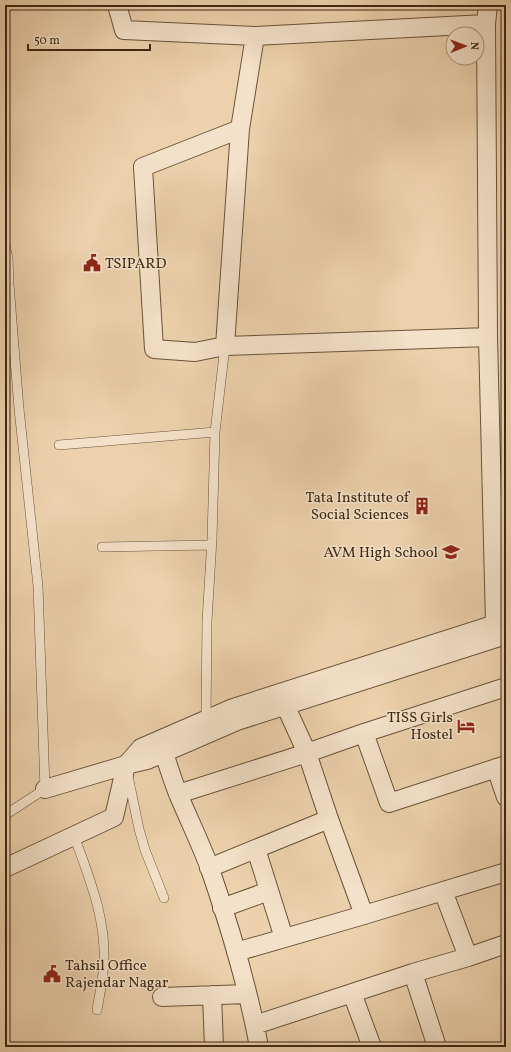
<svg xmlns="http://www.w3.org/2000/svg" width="511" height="1052" font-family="Vollkorn,serif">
  <rect width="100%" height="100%" fill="#ecd1ac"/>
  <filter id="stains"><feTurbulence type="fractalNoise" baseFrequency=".005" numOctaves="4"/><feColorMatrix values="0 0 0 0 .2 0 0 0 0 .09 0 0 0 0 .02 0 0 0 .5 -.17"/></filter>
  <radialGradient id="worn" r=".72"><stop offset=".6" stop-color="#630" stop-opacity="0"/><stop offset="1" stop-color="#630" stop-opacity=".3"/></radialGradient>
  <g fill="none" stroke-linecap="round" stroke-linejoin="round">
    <g stroke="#6a5239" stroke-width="10">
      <path id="lane" d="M5 245 8 258 9 284 19 409 38 586 45 789 5 815
        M59 445 215 432
        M102 547 211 545
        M206 720 207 621 212 539 215 432 225 346
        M128 776 139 829 145 850 164 898
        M74 836C90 879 109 926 103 973 102 985 99 997 97 1010"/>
    </g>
    <g stroke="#6a5239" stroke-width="20">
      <path id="street" d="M117 5 124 30 255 36 486 24
        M488 5 486 24 488 337 495 624 499 637
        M240 129 143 167 154 349 195 352 225 346 488 337
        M225 346 240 129 255 36
        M281 696 307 753 329 819 364 915
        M364 733 389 803 506 765
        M164 753C169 768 173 782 179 796 189 820 201 844 210 869 230 927 248 987 259 1047
        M496 768 506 797
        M45 789 126 765 147 760 237 721 506 635
        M178 794 307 753 364 733 506 687
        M256 849 284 938
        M5 868 114 817 126 765 141 748 233 708 505 621
        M209 868 329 819
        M443 891 468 957
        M222 908 269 891
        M236 952 364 915 506 872
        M413 973 437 1047
        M352 993 372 1047
        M212 995 214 1047
        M162 997 247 994
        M255 1025 413 973 468 957 506 944"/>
    </g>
    <use href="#lane" stroke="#f3e1c9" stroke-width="9"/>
    <use href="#street" stroke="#f3e1c9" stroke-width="18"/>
  </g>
  <defs>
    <g id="civic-bare" transform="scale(1.38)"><path d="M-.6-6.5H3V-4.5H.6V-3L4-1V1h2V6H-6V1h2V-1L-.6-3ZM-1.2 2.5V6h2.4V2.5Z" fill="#8f2418" stroke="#f3e1c9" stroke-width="2.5" paint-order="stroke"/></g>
    <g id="building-bare" transform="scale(1.38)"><path d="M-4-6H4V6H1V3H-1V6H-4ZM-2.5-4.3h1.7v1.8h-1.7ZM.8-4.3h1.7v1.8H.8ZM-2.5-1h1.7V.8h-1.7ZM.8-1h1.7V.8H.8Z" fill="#8f2418" stroke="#f3e1c9" stroke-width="2.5" paint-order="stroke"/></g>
    <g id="university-bare" transform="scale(1.38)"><path d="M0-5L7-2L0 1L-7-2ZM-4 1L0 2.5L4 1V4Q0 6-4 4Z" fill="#8f2418" stroke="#f3e1c9" stroke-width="2.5" paint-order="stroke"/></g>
    <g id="hotel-bare" transform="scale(1.38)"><path d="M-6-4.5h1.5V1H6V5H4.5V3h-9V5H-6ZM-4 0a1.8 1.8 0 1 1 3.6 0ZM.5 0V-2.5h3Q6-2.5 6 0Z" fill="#8f2418" stroke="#f3e1c9" stroke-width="2.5" paint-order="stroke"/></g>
  </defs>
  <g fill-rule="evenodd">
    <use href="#civic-bare" x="92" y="263"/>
    <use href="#building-bare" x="422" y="506"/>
    <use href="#university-bare" x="451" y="552"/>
    <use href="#hotel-bare" x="466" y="726"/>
    <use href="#civic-bare" x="52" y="974"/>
  </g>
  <g text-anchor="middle" stroke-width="3" stroke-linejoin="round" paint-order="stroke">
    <g font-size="15" fill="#3e2713" stroke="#f3e1c9" text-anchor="end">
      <text x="105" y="268" text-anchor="start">TSIPARD</text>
      <text x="409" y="502">Tata Institute of<tspan x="409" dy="17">Social Sciences</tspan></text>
      <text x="438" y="557">AVM High School</text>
      <text x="453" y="722">TISS Girls<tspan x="453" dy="17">Hostel</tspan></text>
      <text x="65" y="970" text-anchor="start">Tahsil Office<tspan x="65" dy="17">Rajendar Nagar</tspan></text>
    </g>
  </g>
  <rect width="511" height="1052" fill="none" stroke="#ecd1ac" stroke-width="20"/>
  <rect x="6" y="6" width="499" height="1040" fill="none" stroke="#3e2713" stroke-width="2"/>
  <rect x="10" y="10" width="491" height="1032" fill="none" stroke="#3e2713"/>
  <g transform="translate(465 46) rotate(89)"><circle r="19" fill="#f3e1c9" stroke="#ab9780"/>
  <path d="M0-3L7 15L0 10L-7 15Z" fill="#8f2418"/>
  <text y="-6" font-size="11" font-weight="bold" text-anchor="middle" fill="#3e2713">N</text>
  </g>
  <path d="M28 44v6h122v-6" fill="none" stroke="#3e2713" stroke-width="2"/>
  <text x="34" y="44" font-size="12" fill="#3e2713" stroke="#f3e1c9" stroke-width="3" paint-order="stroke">50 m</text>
  <rect width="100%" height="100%" filter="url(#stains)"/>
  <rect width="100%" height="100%" fill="url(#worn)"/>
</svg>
